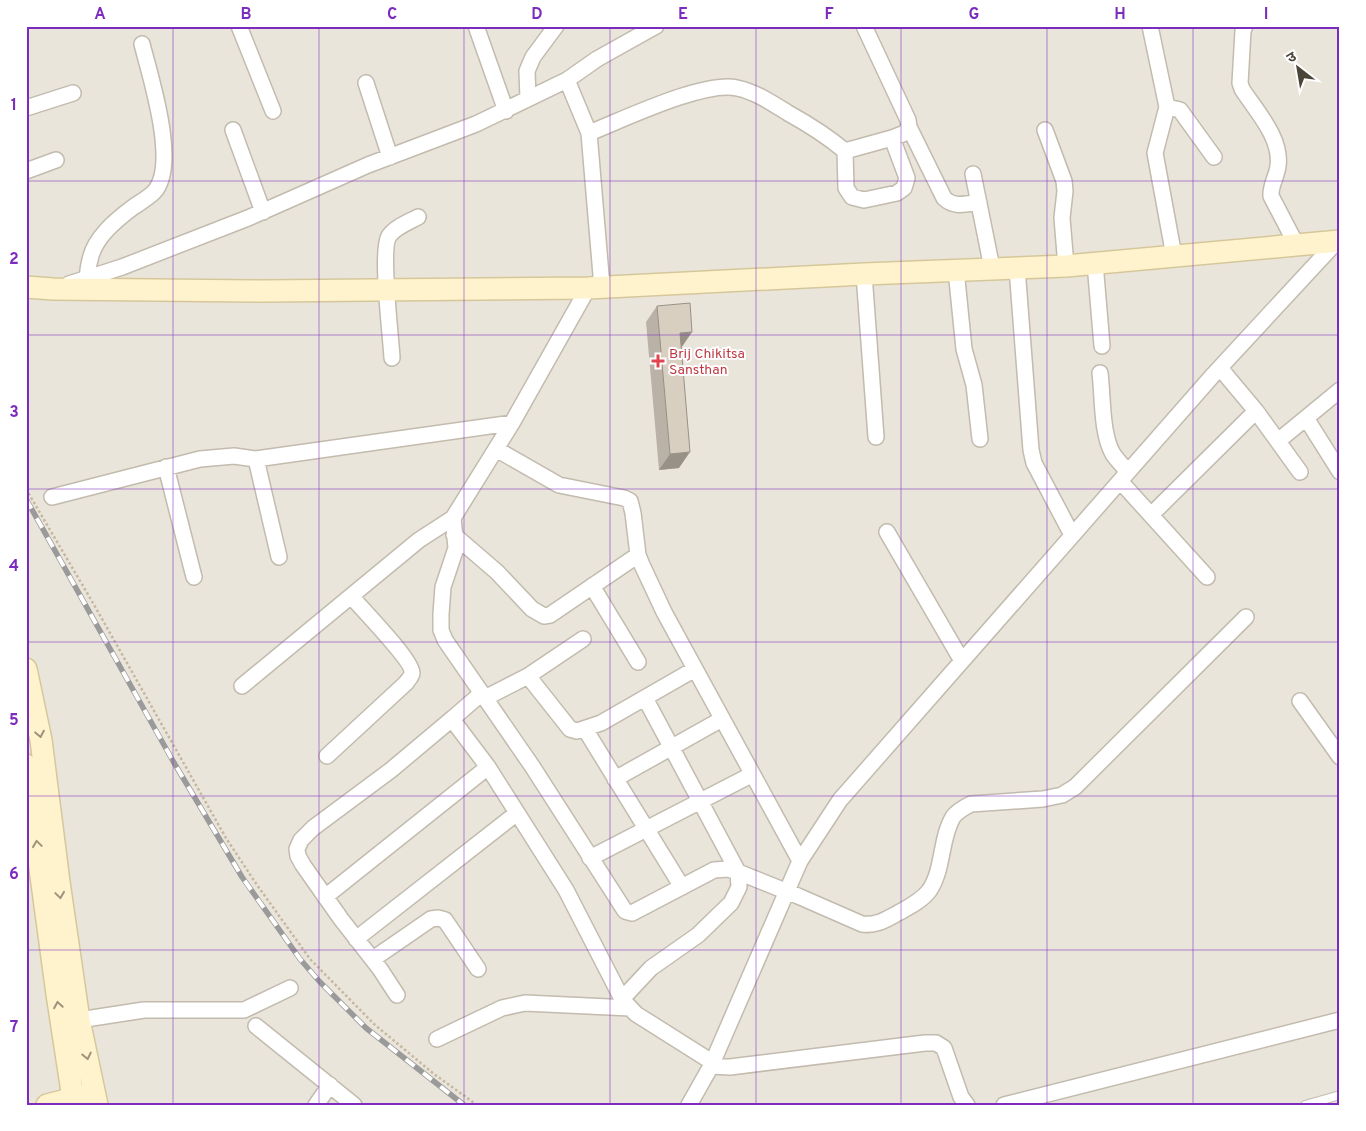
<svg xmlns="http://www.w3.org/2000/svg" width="1366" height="1131" font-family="Overpass,'Noto Sans Devanagari',sans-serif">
  <rect width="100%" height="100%" fill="#f6f3ec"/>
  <path fill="#eae5da" d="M26 26H1340V1105H26Z"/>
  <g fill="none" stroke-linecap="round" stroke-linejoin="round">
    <g stroke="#c2bbae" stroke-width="10">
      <path id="lane" d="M1305 1105 1340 1095"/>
    </g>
    <g stroke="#c2bbae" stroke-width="18">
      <path id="street" d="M239 26 273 111
        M476 26 506 111
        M864 26 908 120 909 127 905 133 892 138
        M1150 26 1167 107 1155 153 1174 256
        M1245 26 1243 31 1240 83 1242 89C1256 111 1282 138 1278 166 1277 176 1270 186 1271 196L1296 244
        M567 80 589 133C622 120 705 80 737 88 756 92 772 103 788 113 808 124 827 136 845 151L846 188 852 197 864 200 897 193 904 188 907 178 892 138 845 151
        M366 83 390 157
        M528 99 527 71 533 57 556 26
        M1167 107 1180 110 1214 157
        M26 108 73 93
        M909 127 944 198C954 208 966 204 979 202
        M233 130 263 212
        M1045 130 1064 181 1065 191 1062 218 1066 266
        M589 133 602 287
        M26 171 56 160
        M973 174 992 268
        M1095 263 1102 346
        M1017 268 1031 450 1034 463 1072 535
        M956 270 964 349 974 385 980 439
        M864 274 876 437
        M87 279C88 272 88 266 90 260 94 238 116 220 132 208 139 203 148 198 154 192 179 165 150 76 142 44
        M69 284 122 267 248 218 368 165 476 124 567 80 597 59 656 26
        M392 358C391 337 380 250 389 236 395 227 409 222 418 217
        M1220 368 1256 411 1300 472
        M1100 373C1103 396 1101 433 1113 454 1117 460 1123 466 1128 472
        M1306 418 1340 472
        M1278 441 1340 390
        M496 449 559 485 624 498 630 501 633 513 638 555 642 565 664 612 800 861
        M256 459 279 557
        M166 467 194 577
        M1120 481 1207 577
        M52 497 200 459 234 456 256 459 512 423
        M1151 515 1256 411
        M453 518 456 548 443 587 441 614V630L445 640 532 766 625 911 632 913 714 870 728 869 738 872 798 896 862 924C876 926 885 920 898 913 909 907 921 901 929 891 944 869 940 839 953 817 957 811 965 807 971 804L1043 799 1062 795 1075 787 1246 617
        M887 532 962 661
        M454 535 497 572 532 609 544 616 550 615 638 555
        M592 586 638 662
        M528 676 570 729 577 731 601 723 695 669
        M242 686 419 540 453 518 512 423 588 288
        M482 693 453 718 454 722 488 767 566 890 622 999 636 1014 712 1062
        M485 698 528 676 583 639
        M1300 701 1340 757
        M585 729 682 887
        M327 756 406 683C408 680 412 676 412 673 413 661 361 608 351 596
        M615 779 722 719
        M590 858 751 775
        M325 897 488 767
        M356 939 517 813
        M373 959 431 919 438 918 445 920 478 969
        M397 995 380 969 341 919 303 865 298 856 297 849 301 840 313 828 391 770 453 718
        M622 999 651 968 698 935 731 903 739 887 738 872 645 698
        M79 1020 144 1010H244L290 988
        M256 1026 354 1105
        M437 1039 502 1008 525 1003 630 1008
        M711 1066 730 1067 925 1043H936L944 1048 961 1097 967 1105
        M316 1105 330 1085
        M689 1105 711 1066 800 861 840 800 1214 374 1340 238
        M1004 1105 1340 1020"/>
    </g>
    <g stroke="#d6c79b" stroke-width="24">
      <path id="secondary" d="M26 287 53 289 264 291 588 288 864 274 1066 266 1340 241
        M26 669 41 740 59 882 79 1020 97 1105
        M26 765 57 994 74 1105
        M47 1105 86 1095"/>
    </g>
    <path stroke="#c4b79f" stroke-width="2.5" stroke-dasharray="2.5 2.5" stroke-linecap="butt" d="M26 489 93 603 226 838 257 885 310 959 374 1024 434 1074 477 1105"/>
    <use href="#lane" stroke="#fff" stroke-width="8"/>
    <use href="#street" stroke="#fff" stroke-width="15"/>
    <use href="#secondary" stroke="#fff3cd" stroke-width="21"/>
    <g stroke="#9a9a9a" stroke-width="5.5">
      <path id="rail" d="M26 499 173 761 242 877 300 959 319 981 366 1028 464 1105"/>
    </g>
    <use href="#rail" stroke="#fff" stroke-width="4" stroke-dasharray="11" stroke-linecap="butt"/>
  </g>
  <path fill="#bab2a6" d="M657 306 692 332 681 348 679 468 659 470 646 322Z"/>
  <path fill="#979187" d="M692 332 681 348 669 349 680 333Z
    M690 452 679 468 659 470 670 454Z"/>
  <path fill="#d8cfc1" stroke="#979187" d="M690 303 692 332 680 333 690 452 670 454 657 306Z"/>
  <defs><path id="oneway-chevron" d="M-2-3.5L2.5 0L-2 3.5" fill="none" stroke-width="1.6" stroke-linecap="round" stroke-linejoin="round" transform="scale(1.25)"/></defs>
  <g stroke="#9c937c">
    <use href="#oneway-chevron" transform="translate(40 734) rotate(79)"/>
    <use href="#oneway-chevron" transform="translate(37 844) rotate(-98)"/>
    <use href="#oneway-chevron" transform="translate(60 895) rotate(82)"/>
    <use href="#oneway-chevron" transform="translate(58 1005) rotate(-99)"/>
    <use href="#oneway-chevron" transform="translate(87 1056) rotate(78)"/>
  </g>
  <path fill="none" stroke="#7b2cbf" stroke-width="1" stroke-opacity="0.55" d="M173 26V1105M319 26V1105M464 26V1105M610 26V1105M756 26V1105M901 26V1105M1047 26V1105M1193 26V1105M26 181H1340M26 335H1340M26 489H1340M26 642H1340M26 796H1340M26 950H1340"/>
  <path fill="#e0444e" stroke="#fff" stroke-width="2" d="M655.5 353.5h5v5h5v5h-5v5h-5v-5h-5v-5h5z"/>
  <g text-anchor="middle" stroke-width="4" stroke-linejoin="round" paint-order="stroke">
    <g font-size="14" fill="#be3a42" stroke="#fff" text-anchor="start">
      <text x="669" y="358">Brij Chikitsa<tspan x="669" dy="16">Sansthan</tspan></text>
    </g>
  </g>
  <rect width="1366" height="1131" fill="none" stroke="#ffffff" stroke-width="55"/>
  <g transform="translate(1298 68) rotate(329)" stroke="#ffffff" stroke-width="4" paint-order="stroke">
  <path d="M0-4L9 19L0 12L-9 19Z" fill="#4b4439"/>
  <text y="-8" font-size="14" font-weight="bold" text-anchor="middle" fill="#4b4439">उ</text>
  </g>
  <rect x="28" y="28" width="1310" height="1076" fill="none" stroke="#7b2cbf" stroke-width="2"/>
  <g font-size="16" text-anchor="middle" font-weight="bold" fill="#7b2cbf">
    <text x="100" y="19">A</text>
    <text x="246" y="19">B</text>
    <text x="392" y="19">C</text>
    <text x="537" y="19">D</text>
    <text x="683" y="19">E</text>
    <text x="829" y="19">F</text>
    <text x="974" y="19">G</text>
    <text x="1120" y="19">H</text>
    <text x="1266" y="19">I</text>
    <text x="14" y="110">1</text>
    <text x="14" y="264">2</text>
    <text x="14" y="417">3</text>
    <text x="14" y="571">4</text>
    <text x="14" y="725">5</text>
    <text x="14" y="879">6</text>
    <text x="14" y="1032">7</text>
  </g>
</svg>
